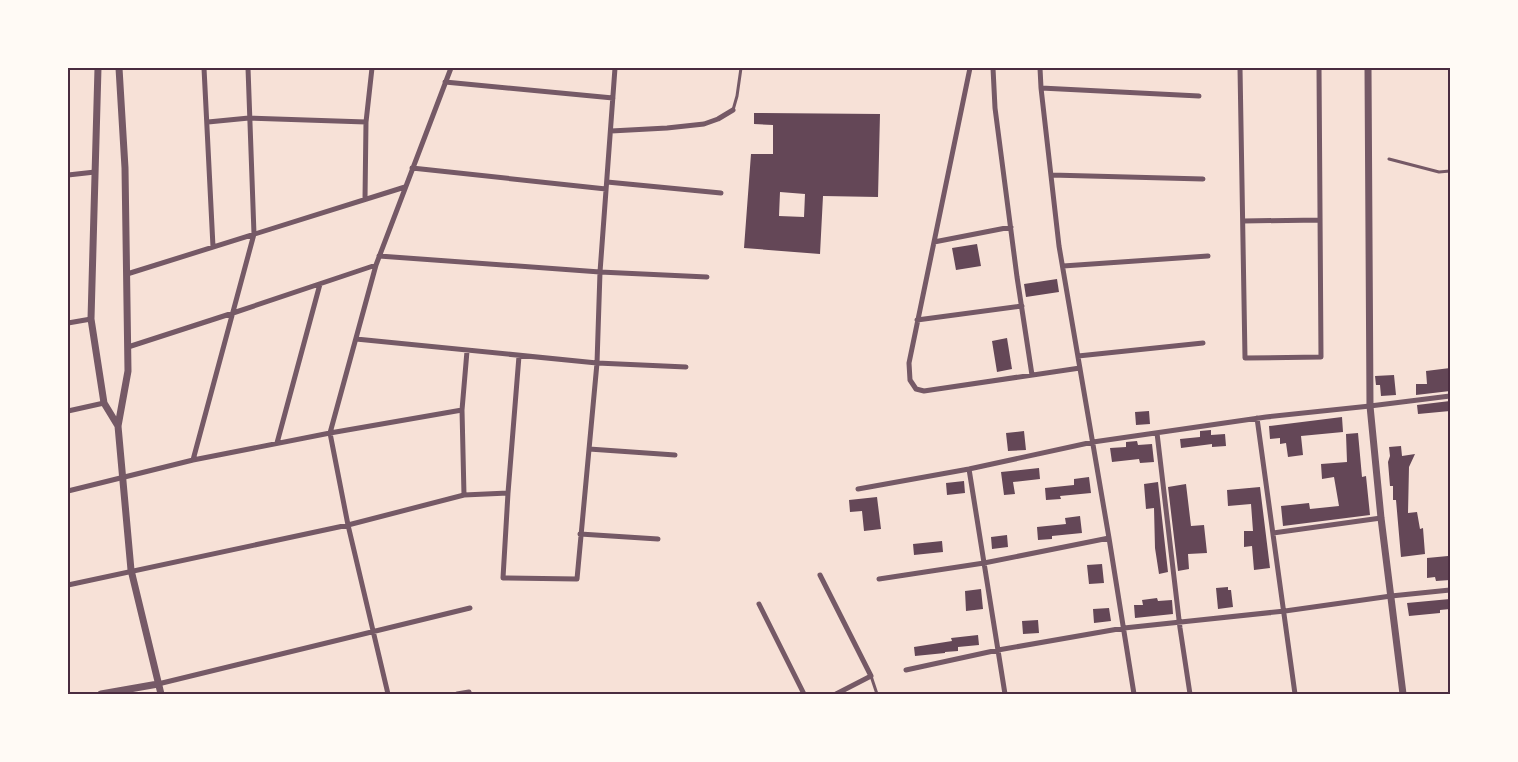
<svg xmlns="http://www.w3.org/2000/svg" width="1518" height="762" font-family="Lato,sans-serif">
  <rect width="100%" height="100%" fill="#f7e1d7"/>
  <path fill="#644757" fill-rule="evenodd" d="M754 113 880 114 878 197 823 196 820 254 744 248 751 154H773V125L754 124ZM780 192 805 194 804 217 779 216Z
    M977 244 981 266 956 270 952 248Z
    M1057 279 1059 292 1026 297 1024 284Z
    M1007 338 1012 369 997 372 992 341Z
    M1450 368V391L1416 395V384H1427L1426 371Z
    M1394 375 1396 395 1381 396 1380 385H1376L1375 376Z
    M1450 401V411L1418 414 1417 405Z
    M1149 411 1150 424 1136 425 1135 412Z
    M1342 417 1343 432 1301 436 1303 455 1288 457 1286 443 1280 444V438L1270 439 1269 426Z
    M1211 430V435L1225 434 1226 446 1212 447V444L1181 448 1180 439 1200 437V431Z
    M1024 431 1026 450 1008 451 1006 433Z
    M1358 433 1362 477 1366 476 1370 515 1283 526 1281 506 1309 503 1310 509 1339 506 1334 477 1322 479 1321 464 1347 462 1346 434Z
    M1137 441 1138 445 1152 444 1154 462 1140 463 1139 459 1112 462 1110 448 1126 447V442Z
    M1401 446 1402 456 1415 454 1409 467 1408 513 1417 512 1420 529 1423 528 1425 554 1401 557 1396 500H1393V486H1390L1388 462 1390 456 1389 447Z
    M1039 468 1040 479 1013 482 1015 494 1004 495 1001 472Z
    M1089 477 1091 493 1060 496 1061 499 1046 500 1045 488 1074 485V479Z
    M964 481 965 493 947 495 946 483Z
    M1158 482 1168 572 1159 574 1155 548 1154 508 1146 509 1144 484Z
    M1186 484 1191 526 1204 525 1207 553 1188 554 1189 569 1178 571 1168 487Z
    M1260 487 1270 568 1254 570 1252 546 1244 547V531H1253L1251 504 1228 506 1227 490Z
    M877 497 881 529 864 531 862 511 850 512 849 500Z
    M1080 516 1082 533 1052 536V539L1038 540 1037 527 1066 524 1065 518Z
    M1007 535 1008 547 992 549 991 537Z
    M942 541 943 552 914 555 913 544Z
    M1448 556 1450 580 1436 581 1435 577 1427 578V558Z
    M1102 564 1104 583 1089 584 1087 565Z
    M1228 587V590H1231L1233 607 1218 609 1216 588Z
    M981 589 983 609 966 611 965 591Z
    M1157 598 1158 601 1172 600 1173 614 1135 618 1134 605H1143L1142 600Z
    M1450 599V609L1440 610V613L1409 616 1407 603Z
    M1109 608 1111 621 1094 623 1093 609Z
    M1038 620 1039 633 1023 634 1022 621Z
    M978 635 979 645 958 647V651L945 652V653L915 656 914 647 952 641 951 638Z"/>
  <g fill="none" stroke-linecap="round" stroke-linejoin="round">
    <path stroke="#755966" stroke-width="3" d="M733 110 737 96 741 68
      M1389 159 1439 172 1450 171
      M871 676 877 694"/>
    <path stroke="#755966" stroke-width="5" d="M204 68 213 247
      M970 68 909 363 910 380 916 389 924 391 1080 368
      M993 68 995 108 1017 277 1032 375
      M1040 68 1041 88 1059 246 1109 538 1134 694
      M1240 68 1245 358 1321 357 1319 68
      M445 82 613 98
      M1041 88 1199 96
      M208 122 249 118 366 122
      M611 131 667 128 704 124 718 119 733 110
      M412 168 606 189
      M68 175 95 172
      M1051 175 1203 179
      M607 182 721 193
      M365 199 366 122 372 68
      M1243 221 1320 220
      M934 242 1011 227
      M379 256 600 272 707 277
      M1063 266 1208 256
      M127 274 405 187
      M917 320 1022 306
      M68 323 91 319
      M356 339 597 363 686 367
      M128 347 233 313 376 265
      M519 356 508 493 503 578 577 579 597 363 600 272 615 68
      M1078 356 1203 343
      M68 411 104 403
      M1257 418 1295 694
      M1157 433 1180 628 1190 694
      M277 443 320 284
      M589 449 675 455
      M193 460 254 234 248 68
      M969 469 1005 694
      M858 489 969 469 1093 442 1266 417 1370 406 1450 396
      M68 491 193 460 330 433 462 410
      M464 495 462 410 467 351
      M1273 533 1381 518
      M580 534 658 539
      M820 575 871 676 836 694
      M879 579 984 563 1109 538
      M68 585 348 525 464 495 508 493
      M759 604 804 694
      M906 670 998 650 1124 628 1285 611 1391 596 1450 590
      M158 684 470 608
      M388 694 348 525 330 433 376 265 451 68
      M457 694 469 692"/>
    <path stroke="#755966" stroke-width="7" d="M98 68 91 319 104 403 118 426
      M119 68 125 168 128 371 118 426 131 570 161 694
      M1368 68 1370 406 1381 518 1403 694
      M101 694 158 684"/>
  </g>
  <rect width="1518" height="762" fill="none" stroke="#fffaf5" stroke-width="138"/>
  <rect x="69" y="69" width="1380" height="624" fill="none" stroke="#4a2c40" stroke-width="2"/>
</svg>
